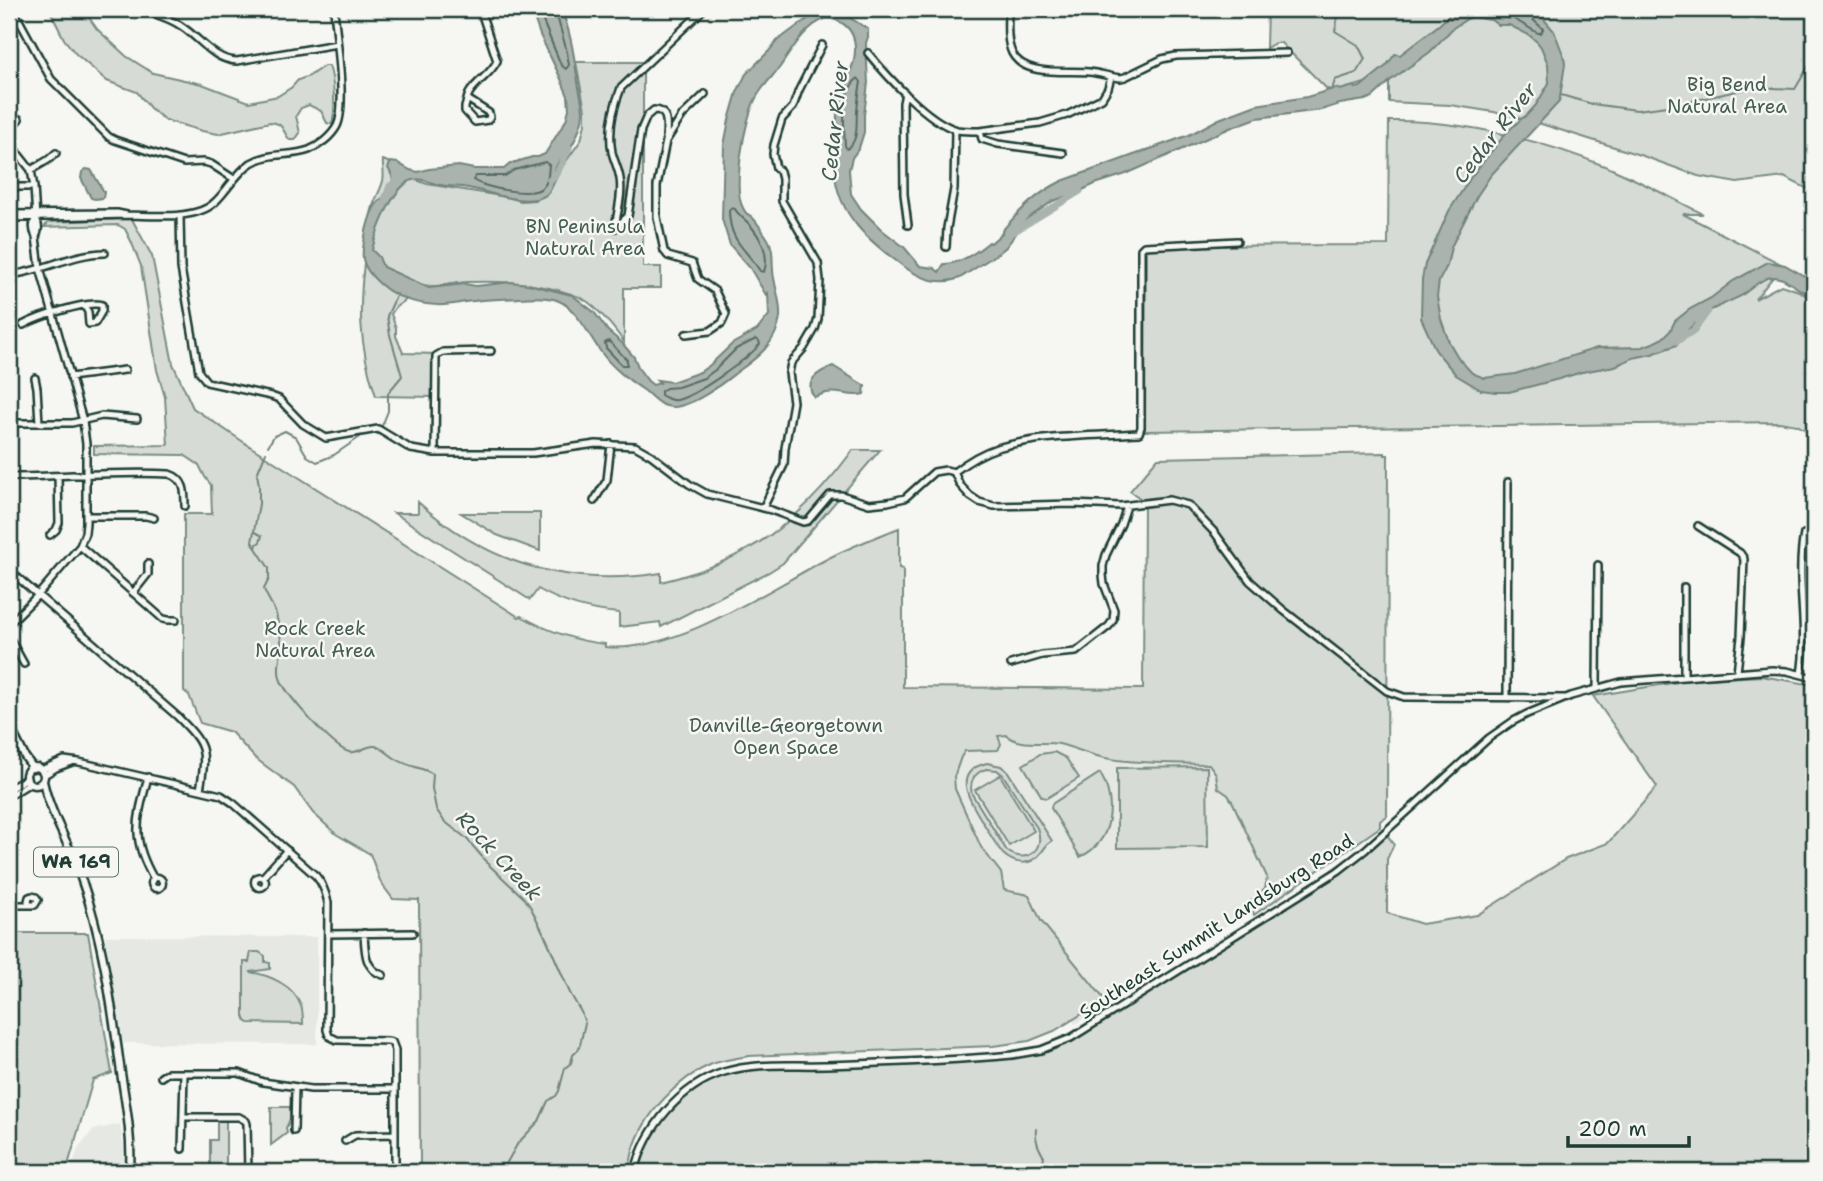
<svg xmlns="http://www.w3.org/2000/svg" width="1823" height="1181" font-family="'Shantell Sans',sans-serif">
  <rect width="100%" height="100%" fill="#f6f6f2"/>
  <filter id="ink" filterUnits="userSpaceOnUse"><feTurbulence type="fractalNoise" baseFrequency=".0143" numOctaves="2"/><feDisplacementMap in="SourceGraphic" scale="14" xChannelSelector="R" yChannelSelector="G"/><feConvolveMatrix kernelMatrix="1 2 1 2 8 2 1 2 1" color-interpolation-filters="sRGB"/></filter>
  <g filter="url(#ink)">
    <path fill="#e6e8e4" d="M925 735H1191L1287 887 1075 1024Z
      M105 936 317 937V1044L123 1043Z
      M120 1124 126 1167 124 1172H70L78 1149 93 1130Z"/>
    <path fill="#d6dbd6" stroke="#7a8c85" stroke-width="2" fill-rule="evenodd" d="M49 9H83L97 29 126 56 153 73 202 84 249 102 278 96 292 87 298 80 309 76 324 66H329C334 79 336 110 332 124L327 123 321 111 309 105 301 108 296 116 300 133 295 140H290C281 131 286 124 270 122L218 134 202 131 165 120 150 108 137 92 107 81 76 54 64 39Z
      M1267 9H1814V192L1784 177 1737 183 1698 176 1643 156 1538 123 1494 112 1450 105 1389 102V79L1371 81 1339 91 1327 89 1281 43H1275L1266 48Z
      M576 62H643V267H661V288H624V342C614 328 601 312 588 302 579 295 568 293 558 290 526 282 499 281 467 282 449 283 437 289 419 284L407 299 396 307 391 314 396 328V336L403 353 437 354V397L376 396C358 343 358 304 366 248 368 234 369 219 373 206 376 197 381 189 383 181 385 173 382 167 383 160L418 175 419 181 427 184 507 197 521 201 535 200 543 196 552 187 560 170 581 140 585 124V110Z
      M1389 121C1464 120 1537 139 1607 167 1639 180 1671 198 1703 214H1683L1783 265 1755 299 1781 285 1799 291 1814 301V435L1797 425 1779 422 1145 431 1146 246 1388 245Z
      M130 219 133 221 152 256 173 364 193 408 251 447 519 617 521 616C548 631 574 641 605 644V647C674 654 765 592 825 560 849 547 874 538 899 528V568L903 569V687L1143 689 1144 501 1130 491 1158 458 1385 453V455H1388L1387 816 1380 821V827L1254 915 1250 902 1265 889 1267 877 1233 803 1228 795 1218 788 1216 774 1209 764C1176 763 1143 764 1111 759 1093 757 1076 748 1059 744 1042 741 1020 747 1006 735L998 736 1001 744 998 750 965 751 961 757 954 777 955 789 981 847 1001 873 1004 890 1029 895 1041 921 1105 1000 1054 1031 1029 1041 993 1046 749 1056C736 1058 723 1060 712 1064 678 1078 643 1115 633 1151 631 1158 630 1165 629 1172H449L445 1170H420L419 900 393 899 381 883 370 854 336 834 313 813 294 787 255 758 231 732 200 723 189 695 184 691V514H212L211 485 205 477 199 465 184 455 94 454V446L168 445 165 397 157 370 141 266 131 241 125 229 118 225 44 227 49 222Z
      M853 450H880L783 563 769 572 661 627 660 622 619 627V613C590 611 564 604 538 589L530 600 394 513H418V502C488 565 568 588 661 573V582C749 561 800 522 853 450Z
      M461 513H540V551L497 535Z
      M1761 676 1814 685V1172H643L642 1171H635L646 1136 658 1116 684 1091 705 1079 751 1067 1013 1054 1061 1042 1236 938 1387 831 1388 836 1394 844 1387 859V913L1422 924 1477 915 1566 859 1608 843 1657 787 1593 696 1690 680Z
      M1054 752 1066 758 1079 778 1047 798 1042 797 1023 765 1040 754Z
      M987 763 1001 766 1008 772 1052 841C1045 845 1045 849 1040 854 1029 867 1014 864 1003 854 995 844 989 832 982 821 970 801 950 772 987 763ZM986 769 997 770 1003 775 1037 828C1046 850 1026 865 1007 851L972 794C969 782 974 773 986 769Z
      M1207 767 1208 847 1117 848V768Z
      M1100 773C1117 802 1113 842 1080 857L1051 808 1052 804Z
      M1000 775 1034 831 1009 846 975 790Z
      M9 933H88L112 1073 93 1080 66 1172H9Z
      M251 952H259L265 956V962L270 963V969L250 972C269 975 294 985 301 1006 303 1011 303 1018 303 1024L249 1023 246 1021 244 1016V962H249Z
      M271 1107H290V1119L286 1128 287 1133 271 1145Z
      M217 1121H226V1170H210V1140H217Z"/>
    <path fill="#aab3ae" stroke="#72847d" stroke-width="2" d="M531 9H561C571 32 574 57 578 82 580 95 586 111 581 124 578 134 573 145 567 153 564 157 559 160 557 165 550 177 558 195 536 199 512 203 486 190 462 187 455 186 448 187 441 185 432 184 419 176 410 181 391 191 377 230 372 250L379 257 383 267 429 288 465 284 476 286 511 282 528 284 572 295 594 312 608 331 622 343 634 357 639 369 648 381 653 385 660 383 657 380 672 382 700 372 710 365 732 344 757 330 769 315 768 293 766 295 750 268 730 245 722 219 724 145 729 120 737 92 746 74 769 51 777 41 804 21 819 13 826 11 842 13 868 29V37L866 43 868 83 864 115V132L859 148 852 158 849 170 851 194 861 209 882 230 904 247 920 266 934 268 939 272 944 264C960 264 977 252 989 242L991 243 1002 233V231C1020 210 1037 193 1062 181L1189 135 1219 119 1256 105 1307 97 1336 88 1340 90 1354 86 1355 88 1360 87 1386 66 1395 54 1400 55 1440 24 1455 9H1529L1543 18 1554 31 1564 57 1565 64 1560 97 1559 102 1491 175 1477 196 1451 247 1447 266 1439 281 1437 297 1441 319 1449 342 1459 359 1472 373 1484 378 1515 374 1597 348 1642 347 1653 343 1663 338 1670 331 1675 321 1690 309 1711 298 1733 281 1768 262 1785 265 1806 277 1814 285V301L1807 294 1783 279 1775 277 1767 278 1758 283 1741 296 1711 310 1690 328 1677 345 1652 354 1633 358 1615 366 1582 372 1559 379 1509 392H1496L1481 390 1456 375 1436 351 1421 318 1422 279 1425 264 1449 211 1471 177 1507 132 1521 119 1527 115 1536 105 1549 83 1548 64 1541 47 1537 42 1529 35 1509 25H1498L1491 20 1472 17 1467 19 1453 28 1430 52 1391 80 1373 97 1365 100 1340 104 1321 110 1257 118 1230 128 1126 174 1095 184 1074 194 1053 201 1027 219 1006 247 1000 252 960 278C938 287 917 277 899 263 869 241 839 215 835 175 835 166 837 157 838 148 838 129 834 108 841 89 844 79 852 72 854 60 857 43 854 28 838 21 832 19 831 18 825 19 806 25 791 51 780 67 772 77 762 87 756 98 745 118 732 188 743 208 747 216 746 212 752 217 758 223 763 232 768 239 775 251 771 264 774 278 776 291 781 302 780 317 777 343 757 358 737 372 720 385 701 401 680 406 674 408 666 407 661 404 655 401 650 395 645 391 629 380 612 368 601 352 593 341 587 329 579 319 574 312 567 304 559 301 548 296 532 297 520 298 505 299 489 299 474 301 467 301 461 303 454 304 429 308 399 301 380 284 359 265 361 257 366 231 368 223 370 214 375 206 379 199 389 195 392 187 395 180 391 173 388 168L391 162 398 163 410 170 418 172 429 169 459 166 474 169H504L510 164 532 157H538L545 154 566 120 569 109 568 96 561 79 540 35Z
      M86 169 91 170 104 192 103 198 95 199 91 198 81 178 82 172Z
      M833 366 865 386 864 394C851 398 839 390 826 393 822 394 818 396 814 397 803 380 819 372 833 366Z"/>
    <g fill="none" stroke-linecap="round" stroke-linejoin="round">
      <path stroke="#576c65" stroke-width="2" d="M538 9 561 65 566 69 569 65 567 52 555 9
        M1458 9 1461 13 1473 10 1493 13 1501 17 1512 18 1538 33H1541L1543 29 1529 16 1527 9
        M858 78 861 82C859 92 858 101 857 111 856 124 859 141 847 149L845 146C844 124 840 93 858 78Z
        M545 162 549 165C548 173 549 181 543 187 533 198 484 188 473 180L476 176H505L514 170Z
        M731 208 735 209C739 216 745 219 750 225 761 238 770 255 764 272L760 271C745 247 730 243 729 211Z
        M756 339 759 341 760 344C748 359 696 396 677 400 671 401 666 398 661 395V391L666 388 678 387 704 378 715 370 736 349Z
        M609 341 627 360V365H622L606 348 605 343Z"/>
      <path stroke="#72847d" stroke-width="2" d="M1332 90 1335 80 1356 73 1365 59 1358 45 1335 31 1338 16 1350 9
        M1561 95 1592 104 1637 110 1675 105 1754 87 1795 89 1814 57
        M382 426 388 411V393L402 376 390 335 387 316 397 294
        M268 446 274 436 285 431 296 437 307 456 317 462 334 455 363 435
        M266 452 257 474 259 485V504L252 542 269 568V579L264 589C267 598 273 605 276 614 278 622 280 632 281 640 283 653 276 665 280 678 284 693 333 748 349 752 359 754 366 745 375 746 384 748 390 756 398 760 409 767 422 767 433 774L432 788 436 809 444 821 466 838 490 866 523 897 530 906 547 940 570 993 581 1012 585 1023 580 1045 578 1050 573 1055 571 1063 565 1068 559 1091 556 1096 548 1101 539 1121 518 1143 506 1164 505 1172
        M255 532 262 536 260 542 257 544 256 548
        M1036 1129C1035 1140 1038 1147 1044 1157L1041 1166"/>
      <path stroke="#aab3ae" stroke-width="7" d="M550 180 557 173 569 148
        M385 200 390 186 400 179
        M1013 232 1080 191
        M1677 341 1694 330 1708 311"/>
      <g stroke="#1f3d34" stroke-width="10">
        <path id="minor" d="M13 9 51 79 109 137 115 140 184 163 204 162 211 164 234 179
          M140 9C153 14 169 17 181 26 200 38 213 60 237 61L337 44
          M1008 9C1008 22 1006 40 1012 53 1024 77 1066 70 1089 72 1100 73 1110 77 1121 78L1125 77 1162 59 1176 56 1287 53
          M868 53C887 76 928 122 957 130 964 131 973 131 980 131L982 139 998 144 1063 153
          M905 93 903 103 904 194 908 225
          M469 100 489 113 490 117 488 120 475 122 465 111V107C467 102 467 96 470 92 478 80 491 74 497 61L480 9
          M9 130 19 119
          M980 131 1040 123 1067 115 1102 98 1108 88 1111 77
          M9 142 31 170 34 187 36 218C39 224 39 231 36 237 33 231 32 224 36 218
          M31 170 48 160 56 153
          M9 187H34
          M9 214 117 213 127 215 9 218
          M127 215C151 215 196 221 215 202 228 190 236 173 251 163 269 152 290 157 309 150 319 146 331 137 337 126 347 106 336 34 334 9
          M180 215 181 268 199 372 207 382 271 396 279 399 303 424 326 438 378 429 411 449 435 453H533L596 444 635 446 651 455 689 484 707 494 771 510 803 522 808 521 830 495H841L869 504 888 502 905 498 934 472 946 470 954 472 960 485 970 496 979 502 994 506 1071 504 1121 506 1169 500 1188 505 1215 533 1250 581 1283 610 1387 691 1404 697 1565 698
          M615 228C617 212 623 194 620 179 619 170 614 161 612 152 608 130 613 108 621 88L704 9
          M615 228 628 216 641 130 647 116 654 110C670 110 666 127 666 138
          M946 247 947 228 954 189 955 129
          M9 275C42 272 72 253 105 253
          M23 325C38 317 87 300 102 305V311L95 323 89 324 88 312 84 305
          M686 334 710 331 722 323 726 314 715 291 698 279 692 263 668 256 664 251 657 217V186L666 141 682 116 705 94
          M70 377 125 370
          M35 378 37 388 39 423
          M9 423H72L102 416 137 419
          M435 453 436 356 443 352 491 351
          M954 472C967 462 981 453 997 448 1041 435 1093 436 1139 433L1141 427V249L1144 246 1237 241
          M9 477C62 477 115 471 169 474 185 479 185 491 185 506
          M594 501 607 480 611 444
          M763 508 784 465 785 448 793 402 789 373 791 363 804 348 815 329 818 319 820 280 818 263 782 201V179L780 171 776 168 773 154 774 145 782 119 793 107 799 90 822 45
          M86 516H146L154 518
          M1698 526 1740 553 1744 559 1741 637 1737 672
          M50 535 56 530 59 523 58 476
          M80 546 163 619 168 620H176
          M9 570 177 716C206 745 207 749 200 790
          M133 593 148 574V564
          M9 624 38 595 80 546 85 533 86 523V444L83 421 40 268 36 237
          M9 637 24 664
          M1011 664 1042 655 1076 652 1109 626 1113 620 1114 610 1104 584 1103 575V566L1106 555 1121 524 1127 506
          M1801 674C1809 627 1795 580 1804 534
          M1684 677V587
          M1597 688 1598 565
          M1507 697 1508 482
          M41 770 64 760 79 762 200 790 221 795 233 803 316 876C323 884 326 893 328 903L327 1030 329 1036 337 1040 388 1041 392 1042 395 1050V1172
          M44 775 56 768 72 762
          M148 777C137 820 130 838 154 879
          M9 789 27 778
          M9 796 30 783
          M9 850V851
          M254.5 882a5.5 5.5 0 1 1 11 0a5.5 5.5 0 1 1-11 0Z
          M9 877 10 905
          M263 877 287 850
          M151.5 883a5.5 5.5 0 1 1 11 0a5.5 5.5 0 1 1-11 0Z
          M9 905H35L38 900 36 897 32 896 29 897 28 901 29 904
          M364 933C365 949 364 970 383 975
          M328 934 413 933
          M161 1077 167 1073H239L263 1082 311 1089H395
          M183 1117H239L246 1121 247 1124 248 1172
          M294 1131 295 1088
          M345 1141 355 1135 395 1134
          M182 1149 184 1073
          M155 1172 168 1171 195 1172
          M635 1172C645 1128 680 1086 724 1072 756 1062 791 1066 825 1065 887 1063 950 1061 1012 1055L1041 1050 1071 1038 1338 871 1365 850 1489 738 1512 722 1527 714 1571 696 1621 682 1772 670 1787 671 1814 678"/>
      </g>
      <g stroke="#1f3d34" stroke-width="11">
        <path id="major" d="M9 725 25 757 33 768
          M26 776a9 9 0 1 1 18 0a9 9 0 1 1-18 0Z
          M43 781C50 814 69 843 80 875 103 938 112 1007 121 1073 126 1105 132 1137 130 1169
          M127 1172 132 1168 136 1169 140 1172"/>
      </g>
      <use href="#minor" stroke="#f6f6f2" stroke-width="5"/>
      <use href="#major" stroke="#f6f6f2" stroke-width="6"/>
    </g>
  </g>
  <g text-anchor="middle" stroke-width="5" stroke-linejoin="round" paint-order="stroke">
    <rect fill="#f6f6f2" stroke="#60746d" stroke-width="2" x="34" y="847.5" width="84" height="29" rx="5"/>
    <g font-size="18" font-weight="bold" fill="#1f3d34">
      <text x="76" y="868">WA 169</text>
    </g>
    <g font-size="19" fill="#445d54" stroke="#f6f6f2">
      <text x="1727" y="91">Big Bend<tspan x="1727" dy="22">Natural Area</tspan></text>
      <text x="585" y="233">BN Peninsula<tspan x="585" dy="22">Natural Area</tspan></text>
      <text x="315" y="635">Rock Creek<tspan x="315" dy="22">Natural Area</tspan></text>
      <text x="786" y="732">Danville-Georgetown<tspan x="786" dy="22">Open Space</tspan></text>
    </g>
    <g font-size="19" fill="#1f3d34" stroke="#f6f6f2">
      <text transform="translate(1216 926) rotate(-33)" y="7">Southeast Summit Landsburg Road</text>
    </g>
    <g font-size="21" font-style="italic" fill="#425a52" stroke="#f6f6f2">
      <text transform="translate(835 121) rotate(-84)" y="7">Cedar River</text>
      <text transform="translate(1495 133) rotate(-52)" y="7">Cedar River</text>
      <text transform="translate(499 856) rotate(47)" y="7">Rock Creek</text>
    </g>
  </g>
  <rect width="1823" height="1181" fill="none" stroke="#f6f6f2" stroke-width="35"/>
  <rect x="18" y="18" width="1788" height="1146" fill="none" stroke="#1f3d34" stroke-width="2.5" filter="url(#ink)"/>
  <path d="M1568 1136v10h121v-10" fill="none" stroke="#1f3d34" stroke-width="3.5"/>
  <text x="1578" y="1136" font-size="21" fill="#1f3d34" stroke="#f6f6f2" stroke-width="5" paint-order="stroke">200 m</text>
</svg>
